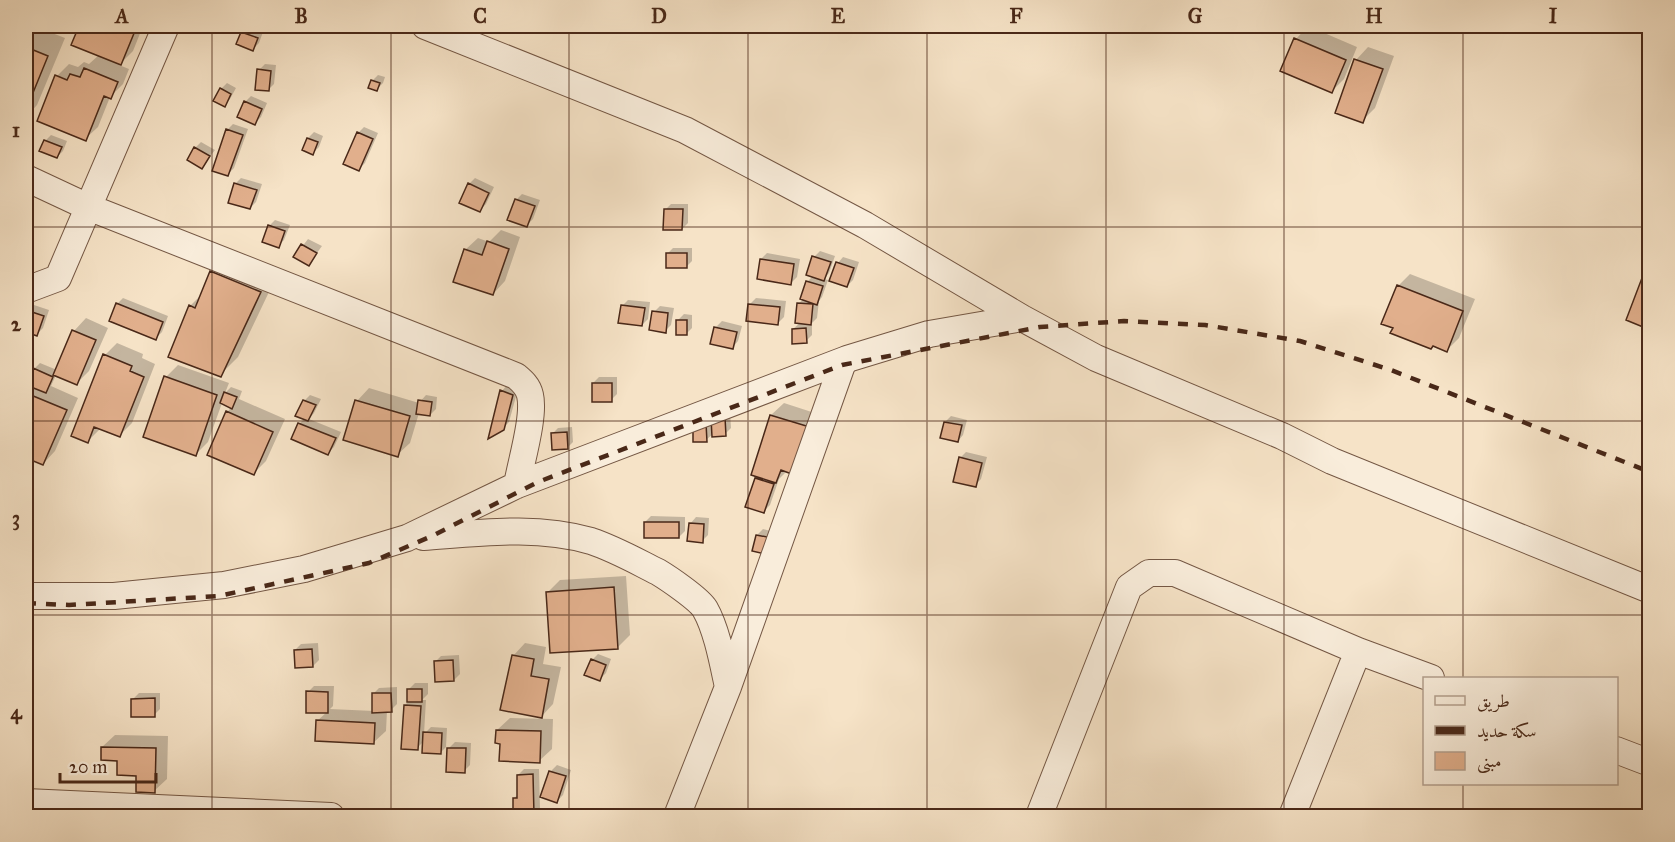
<svg xmlns="http://www.w3.org/2000/svg" width="1675" height="842" font-family="'IM FELL Great Primer',Amiri,serif">
  <rect width="100%" height="100%" fill="#f6e3c7"/>
  <filter id="stains"><feTurbulence type="fractalNoise" baseFrequency=".00333" numOctaves="4"/><feColorMatrix values="0 0 0 0 .2 0 0 0 0 .09 0 0 0 0 .02 0 0 0 .5 -.17"/></filter>
  <radialGradient id="worn" r=".72"><stop offset=".6" stop-color="#630" stop-opacity="0"/><stop offset="1" stop-color="#630" stop-opacity=".3"/></radialGradient>
  <path fill="#0003" d="M26 26H34L65 38 37 105 26 117Z
    M81 26H143L133 51 119 65 129 69 123 84 110 97 98 127 85 139 57 76 69 64 78 67 84 62 89 64 99 55 73 44Z
    M248 26 263 32 259 43 253 49 238 43 242 32Z
    M1308 26 1357 47 1344 79 1331 92 1296 39Z
    M1368 47 1394 56 1375 108 1362 121 1337 112 1356 60Z
    M265 64 276 65 274 84 268 90 259 70Z
    M378 75 385 77 383 83 377 89 372 81Z
    M227 83 236 88 230 99 224 105 221 89Z
    M251 96 267 103 261 117 255 123 245 102Z
    M233 124 248 129 234 168 228 174 227 130Z
    M364 127 378 133 365 163 359 169 358 133Z
    M314 132 323 136 319 147 313 153 308 138Z
    M51 135 67 141 63 151 57 157 45 141Z
    M201 142 215 150 202 167 195 148Z
    M26 165 44 173 33 198 26 206Z
    M241 178 262 184 256 202 250 208 235 184Z
    M475 178 494 187 486 204 480 210 469 184Z
    M522 194 540 200 533 219 527 225 516 200Z
    M671 204H688V223L682 229 665 210Z
    M275 220 290 225 284 240 278 246 269 226Z
    M501 230 520 237 505 281 493 294 465 250 478 238 489 242Z
    M308 239 322 246 309 264 295 256Z
    M673 248H692V261L686 267 667 254Z
    M820 251 835 256 829 273 824 279 828 280 822 297 819 301 817 318 812 323V335L806 341 793 329 801 322 799 303 804 299 807 282 813 276 814 257Z
    M767 253 800 259 797 277 791 283 761 259Z
    M229 254 278 273 238 357 220 375 190 306 202 294 211 272Z
    M843 257 859 262 853 280 847 286 838 263Z
    M1650 268V317L1643 325 1647 271Z
    M1410 274 1475 299 1459 338 1447 350 1395 328 1398 286Z
    M123 298 168 316 162 332 156 338 117 304Z
    M756 298 786 301 784 317 778 323 750 304Z
    M628 300 650 302 648 319 642 325 622 306Z
    M31 304 49 310 43 328 37 334 26 331V310Z
    M660 306 674 308 671 325 665 331 654 312Z
    M684 314 692 315V328L686 334 678 320Z
    M86 318 108 328 89 371 76 384 56 375 51 386 78 398 55 451 43 464 32 459 26 478V377L31 378 34 369 40 363 57 370 74 331Z
    M722 321 742 326 738 341 733 347 716 327Z
    M117 343 143 354 142 358 155 364 132 423 120 435 101 428 88 441 105 355Z
    M178 365 229 383 225 393 231 387 242 391 239 399 285 419 266 461 254 473 227 412 232 407 222 403 208 442 196 454 166 377Z
    M599 377H617V394L611 400 593 383Z
    M507 385 518 389 509 422 503 428 502 391Z
    M369 388 419 403 426 395 437 397 436 409 430 415 419 413 410 443 397 455 357 401Z
    M310 395 321 399 314 413 309 419 341 432 334 447 328 453 293 438 300 423 305 418 304 401Z
    M784 403 824 416 787 471 779 479 770 505 764 511 756 479 759 476 752 474 771 415Z
    M730 412 731 428 725 434 714 433 706 440 694 423Z
    M951 416 967 420 963 435 958 441 945 422Z
    M572 427 573 442 567 448 552 434 558 428Z
    M966 452 987 457 981 479 975 485 960 458Z
    M651 516 685 517V531L679 537 645 522Z
    M696 517 709 518 708 535 702 541 690 524Z
    M763 529 778 533 775 547 757 535Z
    M626 576 630 635 618 647 547 593 560 580Z
    M318 643 319 660 313 666 295 650 301 644Z
    M525 643 546 647 543 664 561 667 553 704 541 717 513 656Z
    M598 654 611 659 606 673 600 679 592 660Z
    M459 655 460 674 454 680 435 662 441 656Z
    M415 683H428V694L422 700H426L424 734 431 727 447 728 446 747 440 753 424 741 417 748 405 705 408 702 409 689Z
    M314 686H334L333 706 330 709 374 711 373 694 379 688 397 687V704L391 710 387 711 386 731 373 743 317 721 327 712 308 692Z
    M26 691H30L29 728 26 731Z
    M139 693H160V709L154 715 133 699Z
    M510 718 553 719 552 749 539 761 501 743 497 730Z
    M115 735 168 736 167 779 154 791 138 774 102 747Z
    M455 742 471 743 470 765 464 771 449 748Z
    M26 764 30 765 29 777 26 781Z
    M557 765 571 770 563 795 557 801 542 796 551 771Z
    M524 769H539L540 808 534 814 514 798 519 794 518 775Z"/>
  <path fill="#e1af8c" stroke="#492818" stroke-width="1.5" d="M79 26H137L121 65 71 45Z
    M241 32 258 38 253 51 236 44Z
    M1294 38 1346 60 1332 93 1280 71Z
    M26 47 48 56 26 110Z
    M1354 59 1383 69 1363 123 1335 113Z
    M84 68 118 82 111 99 104 96 86 141 37 121 55 75 67 80 70 74 80 77Z
    M257 69 271 71 269 91 255 90Z
    M371 80 380 83 377 91 368 88Z
    M220 88 231 94 225 107 213 101Z
    M244 101 262 109 255 125 237 117Z
    M226 129 243 135 228 176 212 171Z
    M357 132 373 139 359 171 343 164Z
    M307 138 318 142 313 155 302 150Z
    M44 140 62 147 57 158 39 151Z
    M194 147 210 156 202 169 187 160Z
    M234 183 257 190 250 209 228 203Z
    M468 183 489 193 480 212 459 203Z
    M515 199 535 206 527 227 507 220Z
    M664 209H683L682 230H663Z
    M268 225 285 231 279 248 262 242Z
    M487 241 509 249 493 295 453 282 464 249 482 255Z
    M301 244 317 253 309 266 293 257Z
    M666 253H687V268H666Z
    M812 256 831 262 824 281 806 275Z
    M760 259 794 264 791 285 757 279Z
    M836 262 854 268 847 287 829 281Z
    M1645 270 1650 271V310L1643 327 1626 320Z
    M210 271 261 292 221 377 168 357 189 305 195 308Z
    M806 281 823 286 817 305 800 299Z
    M1397 285 1463 311 1447 352 1433 346 1431 349 1390 333 1393 328 1381 324Z
    M116 303 163 322 156 340 109 321Z
    M797 303 813 304 811 325 795 323Z
    M748 304 780 307 778 325 746 321Z
    M621 305 645 308 642 326 618 323Z
    M26 310 44 316 37 336 26 332Z
    M652 311 668 313 666 333 649 330Z
    M676 320H687V335H676Z
    M714 327 737 332 733 349 710 344Z
    M806 328 807 343 792 344V329Z
    M72 330 96 340 77 385 53 375Z
    M103 354 132 366 130 371 144 377 120 437 94 427 88 443 71 436Z
    M33 368 53 377 46 393 26 385Z
    M164 376 217 395 196 456 143 437Z
    M592 383H612V402H592Z
    M500 390 513 395 504 430 488 439Z
    M224 392 237 397 232 409 220 403Z
    M26 393 67 410 43 465 26 458Z
    M303 400 316 405 308 421 295 416Z
    M355 400 410 416 398 457 343 440Z
    M418 400 432 402 430 416 416 414Z
    M226 411 273 432 254 475 207 455Z
    M770 415 813 428 797 476 781 470 776 483 751 475Z
    M725 417 726 436 712 437 711 418Z
    M944 422 962 425 958 442 940 438Z
    M298 423 336 438 328 455 291 439Z
    M693 423H706L707 442H693Z
    M567 432 568 449 552 450 551 433Z
    M959 457 982 463 976 487 953 482Z
    M755 478 774 484 764 513 745 507Z
    M644 522H679V538H644Z
    M689 523 704 524 703 543 687 541Z
    M756 535 773 538 770 555 752 551Z
    M614 587 618 649 550 653 546 592Z
    M312 649 313 667 295 668 294 650Z
    M512 655 534 659 531 676 549 679 542 718 500 710Z
    M591 659 606 665 600 681 584 675Z
    M453 660 454 681 435 682 434 661Z
    M407 689H422V702H407Z
    M306 691 328 692V713H306Z
    M372 693H391L392 712 372 713Z
    M155 698V717H131V699Z
    M404 705 421 706 418 750 401 749Z
    M316 720 375 723 374 744 315 741Z
    M496 730 541 731 540 763 499 761 500 744 495 743Z
    M423 732 442 733 441 754 422 753Z
    M101 747 156 748 155 793 136 792V776L117 775V761L101 760Z
    M447 748H466L465 773 446 772Z
    M549 771 566 776 557 803 540 797Z
    M533 774 534 815 513 816V798H517V775Z"/>
  <g fill="none" stroke-linecap="round" stroke-linejoin="round">
    <g stroke="#745744" stroke-width="28">
      <path id="minor" d="M425 26 685 130 865 225 1022 318 1096 358 1282 436 1332 461 1650 590
        M26 178 88 207 516 376C522 381 528 386 530 395 535 416 521 462 517 485
        M26 290 58 278 166 26
        M423 537C478 533 537 525 591 541 615 549 636 561 658 572 668 578 699 599 705 609 717 630 723 664 728 687
        M26 596H114L224 585 304 569 407 538 517 485 847 359 929 334 1022 318
        M1616 750 1650 763
        M26 802 331 816
        M677 816 728 687 842 365 847 359
        M1039 816 1129 587 1149 573H1175L1358 651 1431 678
        M1292 816 1358 651"/>
    </g>
    <use href="#minor" stroke="#f9eddb" stroke-width="26"/>
    <path stroke="#492818" stroke-width="4.5" stroke-dasharray="10 10" stroke-linecap="butt" d="M26 603 69 605 219 596 369 563 432 536 538 482 842 365 1040 327 1124 321 1205 325 1300 341 1391 370 1650 472"/>
  </g>
  <path fill="none" stroke="#492818" stroke-width="1.5" stroke-opacity="0.55" d="M212 26V816M391 26V816M569 26V816M748 26V816M927 26V816M1106 26V816M1284 26V816M1463 26V678M26 227H1650M26 421H1650M26 615H1650M1463 784V816"/>
  <rect width="1675" height="842" fill="none" stroke="#f6e3c7" stroke-width="66"/>
  <rect x="1423" y="677" width="195" height="108" fill="#f9eddb" stroke="#b39e8d" stroke-width="1.5"/>
  <rect x="1435" y="696" width="30" height="9" fill="#f9eddb" stroke="#b39e8d" stroke-width="1.5"/>
  <text x="1477" y="707" font-size="18" fill="#492818">طريق</text>
  <rect x="1435" y="726" width="30" height="9" fill="#492818" stroke="#b39e8d" stroke-width="1.5"/>
  <text x="1477" y="737" font-size="18" fill="#492818">سكة حديد</text>
  <rect x="1435" y="752" width="30" height="18" fill="#e1af8c" stroke="#b39e8d" stroke-width="1.5"/>
  <text x="1477" y="767" font-size="18" fill="#492818">مبنى</text>
  <path d="M60 773v9h96v-9" fill="none" stroke="#492818" stroke-width="3"/>
  <text x="69" y="773" font-size="18" fill="#492818" stroke="#f9eddb" stroke-width="4.5" paint-order="stroke">20 m</text>
  <rect x="33" y="33" width="1609" height="776" fill="none" stroke="#492818" stroke-width="2"/>
  <g font-size="20" text-anchor="middle" font-weight="bold" fill="#492818">
    <text x="122" y="23">A</text>
    <text x="301" y="23">B</text>
    <text x="480" y="23">C</text>
    <text x="659" y="23">D</text>
    <text x="838" y="23">E</text>
    <text x="1016" y="23">F</text>
    <text x="1195" y="23">G</text>
    <text x="1374" y="23">H</text>
    <text x="1553" y="23">I</text>
    <text x="16" y="137">1</text>
    <text x="16" y="331">2</text>
    <text x="16" y="525">3</text>
    <text x="16" y="719">4</text>
  </g>
  <rect width="100%" height="100%" filter="url(#stains)"/>
  <rect width="100%" height="100%" fill="url(#worn)"/>
</svg>
